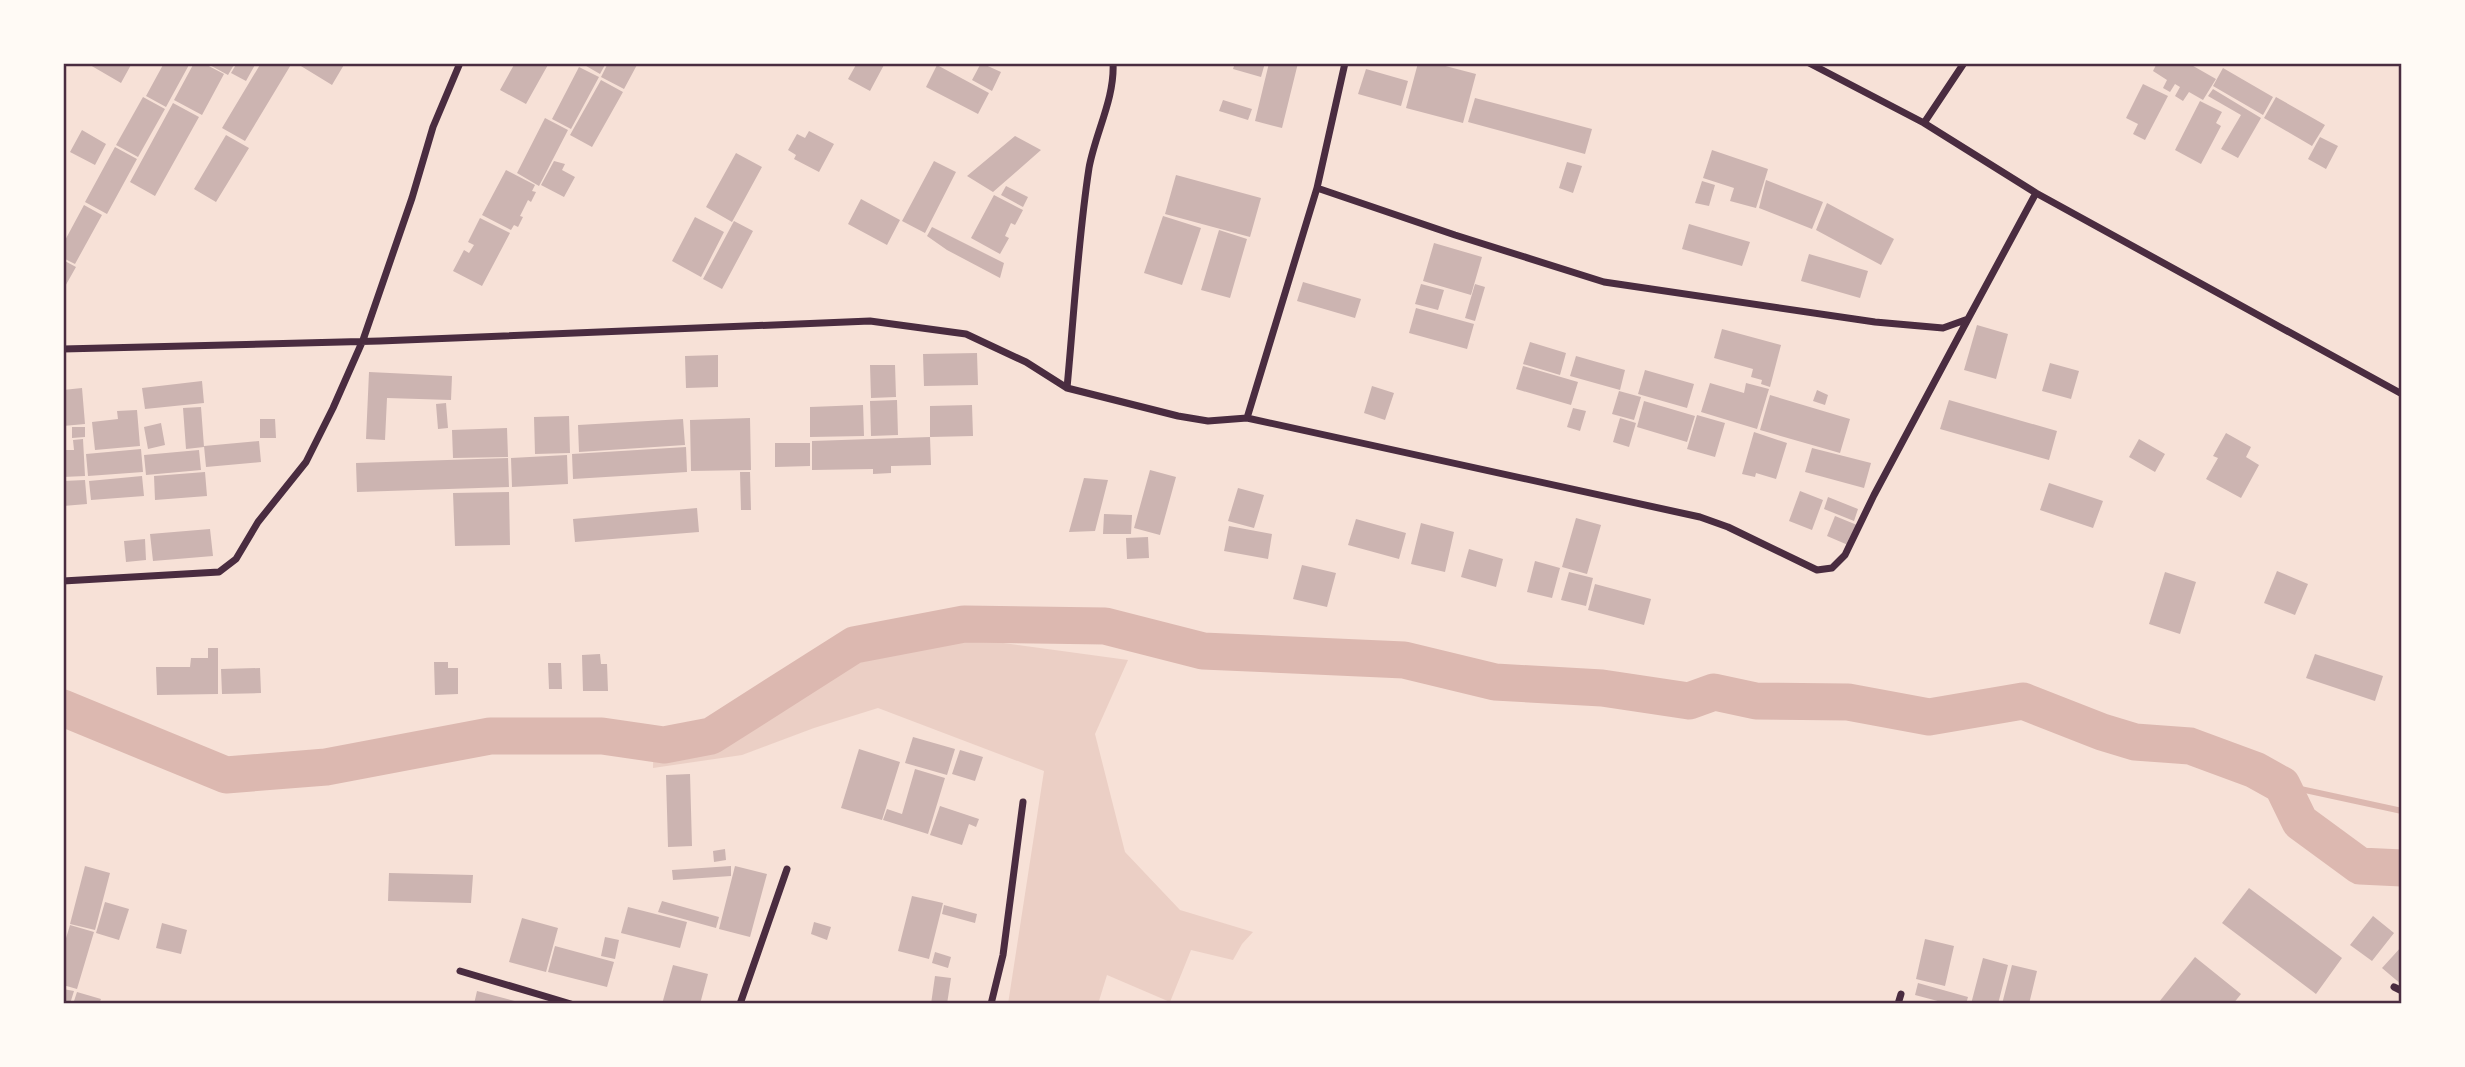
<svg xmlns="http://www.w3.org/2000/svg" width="2465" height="1067" font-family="'Roboto Condensed',sans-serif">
  <rect width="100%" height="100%" fill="#f7e1d7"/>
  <path fill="#ebcfc5" d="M974 639 1128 660 1095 734 1125 852 1180 910 1253 932 1242 944 1233 960 1191 950 1170 1002 1107 975 1098 1004H1008L1044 771 878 708 814 728 742 755 653 768 654 735 689 730 827 658 884 653Z"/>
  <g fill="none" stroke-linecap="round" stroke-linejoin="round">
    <path stroke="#dcb8b0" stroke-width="6" d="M2282 785 2402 811"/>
    <path stroke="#dcb8b0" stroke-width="37" d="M63 708 226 775 326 767 490 736H602L664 745 711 736 854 645 964 624 1105 626 1203 651 1404 660 1495 682 1602 688 1689 701 1714 692 1756 701 1848 702 1929 717 2023 701 2102 732 2135 742 2190 746 2255 770 2282 785 2300 822 2360 866 2402 868"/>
  </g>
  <path fill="#ccb4b1" d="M91 63H132L121 83 90 65Z
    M164 63H190L166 107 146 96Z
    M194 63H203L224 74 202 115 174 100Z
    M206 63H235L228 75Z
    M237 63H256L246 81 231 73Z
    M261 63H292L245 141 222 128Z
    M296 63H345L332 85Z
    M515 63H549L526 104 500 90Z
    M581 63H606L600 74Z
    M608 63H638L624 89 601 77Z
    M857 63H885L870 91 848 79Z
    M981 63 1001 72 992 91 972 80Z
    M1235 63H1265L1261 77 1233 69Z
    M1269 63H1298L1282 128 1255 121Z
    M1418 63H1434L1476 74 1463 123 1406 108Z
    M2157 63H2188L2216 79 2203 100 2189 92 2183 101 2175 96 2180 87 2175 84 2170 92 2163 88 2167 80 2153 71Z
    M937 65 989 93 978 114 926 87Z
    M579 67 599 77 571 129 552 119Z
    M2223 68 2273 97 2263 115 2213 86Z
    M1366 69 1408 81 1401 106 1358 94Z
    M601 80 623 92 592 147 570 135Z
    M2143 84 2168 96 2145 140 2133 134 2138 124 2126 118Z
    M2213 89 2261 118 2238 158 2221 149 2241 115 2208 96Z
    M143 97 165 109 138 157 116 145Z
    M2276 97 2325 125 2312 146 2264 118Z
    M1475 98 1592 129 1585 154 1468 122Z
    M1223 100 1252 109 1248 120 1219 111Z
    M2200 101 2222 112 2216 123 2221 126 2201 164 2175 150Z
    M173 103 199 117 155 196 130 182Z
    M545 118 568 130 539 186 517 173Z
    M82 130 106 144 95 165 70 152Z
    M809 131 834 144 819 172 794 159 796 155 788 150 797 134 805 138Z
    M226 135 249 148 216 202 194 189Z
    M1015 136 1041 150 993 192 967 176Z
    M2320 137 2338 146 2326 169 2308 159Z
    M115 147 137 159 107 214 85 202Z
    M1712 150 1768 169 1756 208 1730 201 1734 188 1703 178Z
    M736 153 762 167 732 222 706 207Z
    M554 161 565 164 562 170 575 177 564 197 541 185Z
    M934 161 956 172 925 233 902 221Z
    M1567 162 1582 166 1573 193 1559 188Z
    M506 170 535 185 532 191 536 192 531 202 528 200 520 216 523 217 518 227 514 225 511 230 482 215Z
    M1176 175 1261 198 1250 237 1165 214Z
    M1766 180 1823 202 1812 229 1759 208Z
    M1702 181 1715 185 1709 206 1695 203Z
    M1006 186 1028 197 1023 207 1001 195Z
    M994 195 1023 210 1015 225 1011 223 1005 236 1009 238 1000 254 971 238Z
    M861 199 900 220 887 245 848 224Z
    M1827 203 1894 239 1881 265 1816 230Z
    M84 205 102 215 75 264 63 258V244Z
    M1163 216 1201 228 1182 285 1144 273Z
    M695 217 724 232 701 277 672 261Z
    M480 218 510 233 482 286 453 271 464 250 469 253 474 245 468 242Z
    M734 221 753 231 722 289 703 279Z
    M1689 224 1750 242 1742 266 1682 249Z
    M932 227 1004 263 1000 278 947 250 927 236Z
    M1219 230 1247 239 1230 298 1201 290Z
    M1434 243 1482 257 1471 295 1423 281Z
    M1809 254 1868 271 1860 298 1801 281Z
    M63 260 76 267 63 290Z
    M1303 282 1361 299 1355 318 1297 301Z
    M1421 284 1444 290 1438 310 1415 304Z
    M1475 284 1485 287 1475 321 1465 318Z
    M1416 308 1474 324 1467 349 1409 333Z
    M1977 325 2008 334 1996 379 1964 370Z
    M1722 329 1781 345 1770 387 1761 384 1762 380 1751 377 1753 369 1714 358Z
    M1530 342 1566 353 1560 375 1523 364Z
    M977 353 978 385 924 386 923 354Z
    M718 355V387L686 388 685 356Z
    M1576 356 1625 370 1620 390 1570 376Z
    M2050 363 2079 371 2071 399 2042 391Z
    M870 365H895L896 397 871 398Z
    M1523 366 1578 382 1571 405 1516 389Z
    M1645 370 1694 384 1687 408 1638 394Z
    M369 372 452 376 451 400 387 398 385 440 366 439Z
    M202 381 204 403 145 409 142 388Z
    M1710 383 1744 393 1746 383 1769 389 1757 429 1701 412Z
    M1372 386 1394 393 1385 420 1364 413Z
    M82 388 85 424 63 426V390Z
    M1817 390 1828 395 1825 405 1813 401Z
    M1619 391 1641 397 1634 420 1612 414Z
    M1770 395 1850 419 1840 453 1760 430Z
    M897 400 898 435 871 436 870 401Z
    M1949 400 2057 431 2049 460 1940 429Z
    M1644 401 1695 416 1687 442 1637 427Z
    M446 403 448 428 438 429 436 404Z
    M863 405 864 436 810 437V407Z
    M972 405 973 436 930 437V406Z
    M201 407 204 447 186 449 183 408Z
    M1573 408 1586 411 1580 431 1567 427Z
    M137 410 140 446 95 450 92 422 118 419 117 411Z
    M1697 415 1725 423 1715 457 1687 449Z
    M569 416 570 453 535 454 534 417Z
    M750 418 751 470 691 471 690 420Z
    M1620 418 1636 423 1629 447 1613 442Z
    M260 419H275L276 438H260Z
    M683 419 685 445 579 452 578 425Z
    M161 423 165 445 148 449 144 427Z
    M72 427H85V437L72 438Z
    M507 428 508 457 453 458 452 430Z
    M1754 432 1787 443 1776 479 1756 473 1755 477 1742 474Z
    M2226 433 2251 447 2246 457 2259 465 2241 498 2206 479 2218 458 2213 456Z
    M930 437 931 465 891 466V473L873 474V469L812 470V441Z
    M83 439 85 476 63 477V450H74L73 440Z
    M2139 439 2165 454 2155 472 2129 457Z
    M259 441 261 462 206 467 204 446Z
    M775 443H810V466L775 467Z
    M686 447 687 472 573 479 572 454Z
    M1812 448 1871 463 1864 488 1805 472Z
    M141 449 143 472 88 476 86 454Z
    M199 450 201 470 146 475 144 455Z
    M567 455 568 484 512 487 511 458Z
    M508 458 509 487 357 492 356 463Z
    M1150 470 1176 477 1160 535 1134 528Z
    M205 472 207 496 155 500 154 476Z
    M740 472H750L751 510H741Z
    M142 476 144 496 91 500 89 481Z
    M1084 478 1108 480 1095 531 1069 532Z
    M85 480 87 504 63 506V481Z
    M2049 483 2103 501 2093 528 2040 510Z
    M1238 488 1264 495 1254 528 1228 521Z
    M1800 491 1823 500 1812 530 1789 521Z
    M509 492 510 545 455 546 453 493Z
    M1828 497 1858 509 1854 521 1824 509Z
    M697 508 699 532 575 542 573 519Z
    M1104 514 1132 515 1131 534H1103Z
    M1835 516 1857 525 1848 545 1827 536Z
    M1576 518 1601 525 1587 574 1562 567Z
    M1356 519 1406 533 1399 559 1348 545Z
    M1421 523 1454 532 1445 572 1411 564Z
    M1229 526 1272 534 1268 559 1224 551Z
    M210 529 213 556 153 561 150 534Z
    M1148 537 1149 558 1127 559 1126 538Z
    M145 539 146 560 126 562 124 541Z
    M1469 549 1503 559 1496 587 1461 577Z
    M1535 561 1560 568 1552 598 1527 592Z
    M1302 565 1336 573 1327 607 1293 599Z
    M2277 571 2308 584 2295 615 2264 603Z
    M1569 572 1593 578 1586 606 1561 600Z
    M2165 572 2196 582 2180 634 2149 624Z
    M1595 584 1651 599 1644 625 1588 610Z
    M208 648H218V694L157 695 156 667H190L191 658H208Z
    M600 654 601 664H607L608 691H583L582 655Z
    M2315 654 2383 676 2375 701 2306 678Z
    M434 662H448V668H458V694L435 695Z
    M548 663H561L562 689H549Z
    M260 668 261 693 222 694 221 669Z
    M913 737 955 749 947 775 905 763Z
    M859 749 900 762 882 820 841 808Z
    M960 750 983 757 975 781 952 774Z
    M915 769 945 778 928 834 883 820 887 809 902 814Z
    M690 774 692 846 668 847 666 775Z
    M940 806 979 819 976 827 969 824 962 845 930 835Z
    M725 849 726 860 714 862 713 851Z
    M85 866 110 873 95 930 70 924Z
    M731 866V876L673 880 672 870Z
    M735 866 767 874 750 937 719 929Z
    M389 873 473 875 471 903 388 901Z
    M2249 888 2342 958 2316 994 2222 923Z
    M912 896 943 903 929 959 898 951Z
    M662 901 719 917 716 928 658 912Z
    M105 902 129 909 119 940 96 933Z
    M944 905 977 914 975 923 942 914Z
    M628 907 687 922 680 948 621 933Z
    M2373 916 2394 933 2372 961 2350 945Z
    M522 918 558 928 546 972 509 962Z
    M814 922 831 927 827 940 811 934Z
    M162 923 187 930 181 954 156 948Z
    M70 925 94 932 77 989 63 985V948Z
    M605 937 619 940 615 959 601 956Z
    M1925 939 1954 946 1945 986 1916 979Z
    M555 946 614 962 607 987 548 972Z
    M2402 946V985L2382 968Z
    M935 952 951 957 948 968 932 963Z
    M2195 957 2241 994 2233 1004H2161L2159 1002Z
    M1983 958 2008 965 1998 1004H1971Z
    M673 965 708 974 700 1004H662Z
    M2012 965 2037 971 2029 1004H2002Z
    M935 976 951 978 947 1004H931Z
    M1918 983 1968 997 1966 1004H1949L1915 995Z
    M63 989 74 991 70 1004H63Z
    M477 991 522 1003V1004H474Z
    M77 992 101 999 99 1004H73Z"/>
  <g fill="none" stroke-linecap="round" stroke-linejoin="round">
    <path stroke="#4a2c40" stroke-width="7" d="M1809 63 1924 123 2036 193 2402 394
      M1924 123 1964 63
      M1317 188 1455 235 1604 282 1875 322 1943 328 1968 319 2036 193
      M63 349 380 341 870 321 966 334 1026 362 1067 388 1178 416 1208 421 1247 418 1700 517 1728 527 1817 570 1832 568 1845 555 1874 495 1968 319
      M1067 388C1074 314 1078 240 1089 168 1095 134 1115 98 1113 63
      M1247 418 1317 188 1345 63
      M63 581 219 572 236 559 258 522 306 462 333 408 363 340 412 198 433 127 460 63
      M460 971 571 1004
      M2394 987 2402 991
      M740 1004 787 869
      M991 1004 1003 955 1023 802
      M1898 1004 1901 994"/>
  </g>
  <rect width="2465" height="1067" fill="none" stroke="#fffaf5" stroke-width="130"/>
  <rect x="65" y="65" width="2335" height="937" fill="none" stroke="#4a2c40" stroke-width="2.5"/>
</svg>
